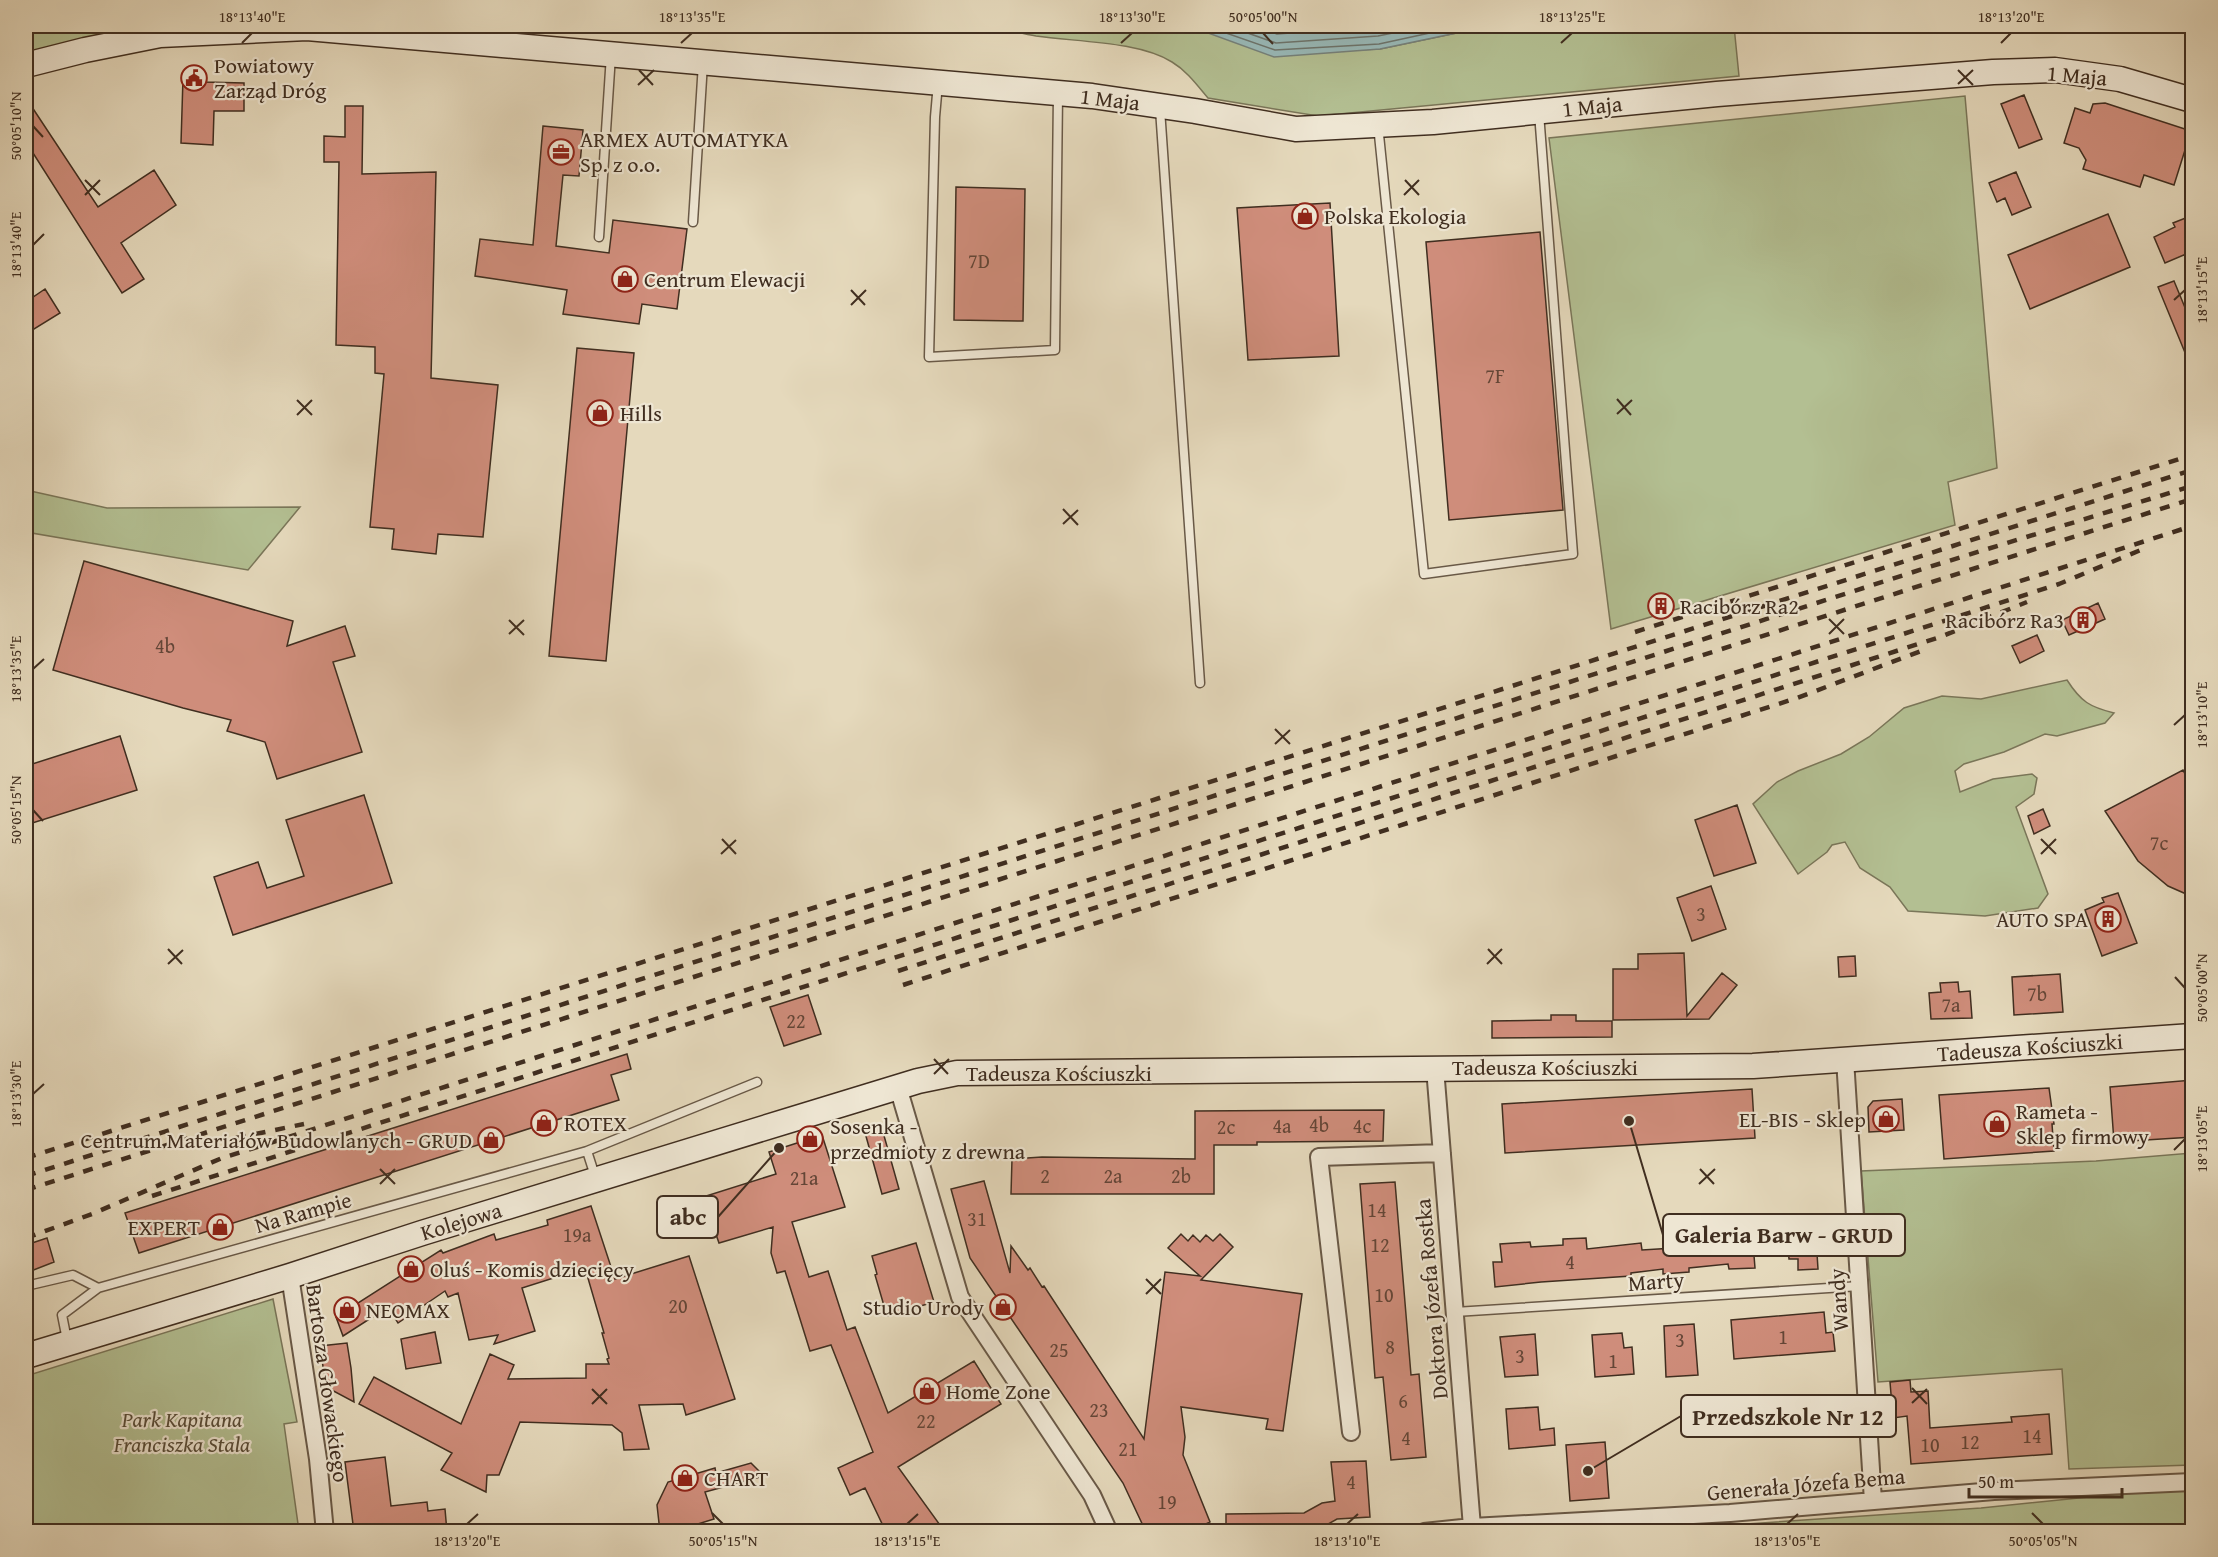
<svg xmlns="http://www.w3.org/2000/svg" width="2218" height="1557" font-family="'Gentium Book Plus',serif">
  <rect width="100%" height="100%" fill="#e5d9bc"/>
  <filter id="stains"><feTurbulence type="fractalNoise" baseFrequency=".00333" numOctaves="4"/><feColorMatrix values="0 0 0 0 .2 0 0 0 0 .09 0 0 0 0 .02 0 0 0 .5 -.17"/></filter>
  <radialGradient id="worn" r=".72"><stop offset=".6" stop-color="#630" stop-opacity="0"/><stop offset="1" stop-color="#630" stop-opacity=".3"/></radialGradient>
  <path fill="#b3bf92" stroke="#7a7659" stroke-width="1.5" d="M26 26H167L26 57Z
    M986 26H1183L1328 51 1380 49 1490 26H1734L1739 76 1318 116 1208 98C1197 85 1187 71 1172 62 1138 41 1076 42 1036 36 1020 33 1003 29 986 26Z
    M1965 96 1997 468 1948 482 1955 525 1611 629 1549 138Z
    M26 490 107 508 300 507 248 570 26 532Z
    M2067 680C2081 702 2090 707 2114 713L2105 723 2057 736 2045 734 2004 752 1964 764 1955 771 1960 792 1993 779 2032 774 2037 778 2034 794 2016 807 2048 894 2038 908 1985 916 1908 911 1890 887 1860 868 1845 842 1832 845 1827 852 1798 874 1753 804 1777 782 1798 771 1841 754 1869 737 1904 708 1942 696 1981 699Z
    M2192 1153V1465L2069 1469 2062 1369 1878 1382 1861 1171 2096 1161Z
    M273 1299 297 1422 284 1424 299 1531H26V1376Z
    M2192 1489V1531L1629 1532 1981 1508 2138 1492Z"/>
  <path fill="#98b9b8" stroke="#75817b" stroke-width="1.5" d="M1183 26H1490L1380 49 1274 57 1200 30Z"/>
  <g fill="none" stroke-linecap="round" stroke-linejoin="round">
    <path stroke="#6c746c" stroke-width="1.5" d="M1206 26 1275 50 1379 44 1462 26
      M1228 26 1276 43 1378 36 1427 26
      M1254 26 1277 34 1384 26"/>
  </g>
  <path fill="#cf8d7b" stroke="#402e20" stroke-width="1.5" d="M183 78H204V82L244 83V111H214L213 145 181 143Z
    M2024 95 2042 139 2019 148 2001 104Z
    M26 98 98 207 154 170 176 205 121 243 144 279 122 293 26 142Z
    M2105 103 2191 131 2174 185 2144 175 2140 187 2083 169 2086 160 2079 148 2064 143 2075 108 2090 113 2093 104Z
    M345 106H363L362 174 436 172 431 378 498 385 483 537 438 534 436 554 392 549 394 529 370 527 384 374 375 373V347L336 345 339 162H324V136L345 137Z
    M543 126 583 130 579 176 563 175 556 246 609 253 613 220 687 229 677 309 642 304 639 324 563 314 567 290 475 276 480 239 533 245Z
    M2016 172 2031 207 2012 215 2005 198 1997 202 1989 183Z
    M956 187 1025 189 1023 321 954 320Z
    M1330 203 1339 356 1248 360 1237 208Z
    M2108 214 2130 267 2030 309 2008 255Z
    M2193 215V269L2186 254 2165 263 2154 237 2175 227 2173 223Z
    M1540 232 1563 510 1449 520 1426 242Z
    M2174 281 2193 327V372L2158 287Z
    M45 289 60 313 26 334V302Z
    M577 348 634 353 606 661 549 656Z
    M84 561 293 621 287 646 345 626 355 656 333 662 362 752 277 779 265 742 227 731 231 720 183 708 53 670Z
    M2098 603 2105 619 2069 635 2062 620Z
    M2037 635 2044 651 2020 663 2012 646Z
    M120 736 137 790 26 825V766Z
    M2183 770 2193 790V897L2168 886 2138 861 2105 811Z
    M364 795 392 883 233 935 214 877 258 862 267 888 304 876 286 820Z
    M1737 805 1756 863 1714 876 1695 820Z
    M2043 809 2050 826 2034 834 2028 816Z
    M1711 886 1726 929 1692 941 1677 898Z
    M2118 893 2137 943 2102 956 2085 910 2104 902 2102 898Z
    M1684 953 1687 1016 1722 973 1737 985 1709 1019 1613 1020V969H1638V954Z
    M1855 956 1856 976 1839 977 1838 957Z
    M2060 974 2063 1012 2014 1015 2012 977Z
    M1958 982 1959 992 1970 991 1972 1018 1931 1019 1929 993 1941 992 1940 983Z
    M808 995 821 1034 784 1046 770 1007Z
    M1551 1015H1576V1021H1612V1037L1492 1038V1021L1551 1020Z
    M627 1054 631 1069 611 1075 619 1100 139 1253 125 1213Z
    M2193 1080V1137L2114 1142 2110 1087Z
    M2049 1088 2054 1124H2052L2054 1151 1944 1159 1939 1095Z
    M1752 1089 1755 1138 1505 1153 1502 1104Z
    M1902 1099 1904 1130 1869 1132 1868 1107 1873 1101Z
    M1384 1110 1383 1141 1257 1142V1145H1214V1194H1011L1012 1159 1042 1157 1195 1159V1111Z
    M881 1125 899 1189 882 1194 864 1129Z
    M822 1135 845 1207 792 1222 809 1277 828 1271 847 1330 855 1327 888 1413 974 1361 1001 1404 898 1467 945 1532H886L865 1488 850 1495 838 1468 873 1452 831 1345 810 1351 785 1271 777 1273 771 1253 773 1227 719 1243 703 1197 776 1174 769 1152Z
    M984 1181 1010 1273 1011 1246 1028 1270 1030 1268 1042 1287 1044 1286 1144 1439 1165 1272 1200 1276 1168 1248 1181 1234 1188 1241 1193 1235 1200 1242 1206 1235 1213 1241 1220 1234 1233 1247 1201 1280 1302 1294 1283 1431 1266 1429 1268 1419 1181 1407 1185 1437 1183 1455 1210 1522 1189 1532H1146L1123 1483 970 1258 951 1189Z
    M1395 1182 1411 1375 1419 1374 1426 1457 1391 1460 1383 1377 1375 1378 1360 1184Z
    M591 1206 615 1279 689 1256 735 1399 686 1415 683 1404 639 1405 649 1449 624 1450 622 1433 612 1425 520 1422 499 1475H487L486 1492 441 1470 452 1453 359 1404 374 1377 461 1424 490 1354 514 1365 508 1379 586 1378V1364H609L607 1359 609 1358 602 1333H604L585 1268 522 1288 535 1331 494 1344 498 1335 469 1340 458 1293 448 1297 445 1291 398 1323 388 1307 343 1336 336 1317 441 1250 443 1253 494 1234 496 1240 548 1225 547 1220Z
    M1804 1231 1805 1238H1816L1818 1269 1798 1270V1259H1789L1787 1232Z
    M47 1238 54 1262 31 1271 26 1245Z
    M1586 1238 1587 1249 1641 1243 1642 1250 1674 1248V1242L1702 1241V1245L1753 1243 1755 1268 1729 1269 1728 1264 1689 1268V1272L1663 1274V1269L1631 1273V1276L1541 1282 1495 1287 1493 1262H1502L1500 1244 1530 1242 1531 1247 1563 1245V1239Z
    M916 1243 934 1302 887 1316 875 1275 877 1274 872 1256Z
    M1824 1312 1826 1333 1833 1332 1835 1351 1734 1359 1731 1320Z
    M1694 1324 1698 1375 1666 1377 1664 1326Z
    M435 1332 441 1363 406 1369 401 1339Z
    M1622 1333 1624 1348 1632 1347 1634 1374 1595 1377 1592 1335Z
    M1535 1334 1538 1375 1505 1377 1500 1337Z
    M347 1343 351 1368 354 1402 326 1387 320 1346Z
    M1910 1380 1911 1392 1928 1391 1930 1428 2012 1422 2011 1417 2049 1414 2052 1454 1911 1464 1907 1416 1893 1418 1890 1382Z
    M1538 1407 1540 1430 1554 1428 1555 1445 1509 1449 1506 1409Z
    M1605 1442 1609 1498 1570 1501 1566 1445Z
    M385 1457 391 1506 427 1502 428 1511 445 1509 447 1532H354L345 1462Z
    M1366 1461 1370 1517 1337 1519 1314 1532H1226V1514L1304 1513 1322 1503 1335 1501 1331 1462Z
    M751 1463 764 1476 705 1492 714 1519 672 1532H660L657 1505 668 1482 715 1468 716 1473Z"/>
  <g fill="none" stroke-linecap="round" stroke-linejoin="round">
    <g stroke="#695947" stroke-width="11">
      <path id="lane" d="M938 83 935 117 929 357 1055 350 1058 94
        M1160 109 1200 683
        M1378 125 1424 574 1573 554 1539 113
        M693 222 703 63
        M599 237 611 55
        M587 1151 757 1082
        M26 1286 73 1275 98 1288
        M1455 1312 1860 1286
        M67 1340 62 1315 98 1288 587 1151 595 1176"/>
    </g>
    <g stroke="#695947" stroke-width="20">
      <path id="street" d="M1845 1059 1873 1501
        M1435 1068 1472 1527
        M898 1087 960 1297 1092 1495 1109 1532
        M290 1276 318 1459 325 1532
        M1351 1432 1319 1157 1442 1153
        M1424 1532 1472 1527 1730 1513 1994 1491 2192 1482"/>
    </g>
    <g stroke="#402e20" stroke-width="27">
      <path id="secondary" d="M26 65 85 50 160 35 307 28 1092 96 1195 111 1296 129 1433 122 1717 94 1993 72 2055 70 2120 79 2192 100
        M26 1356 290 1276 422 1233 787 1121 918 1081 957 1073 1753 1066 2192 1036"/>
    </g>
    <use href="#lane" stroke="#eee6d3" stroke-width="8"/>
    <use href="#street" stroke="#eee6d3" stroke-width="16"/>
    <use href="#secondary" stroke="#eee6d3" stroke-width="24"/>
    <path stroke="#402e20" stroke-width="4.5" stroke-dasharray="10 10" stroke-linecap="butt" d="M1635 632 2192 455
      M898 971 1940 637 2027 602
      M903 985 1797 698 1921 651
      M236 1138 304 1124
      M26 1158 2192 470
      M26 1176 1929 567 2192 486
      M26 1190 2192 499
      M152 1196 2059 584 2143 549
      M26 1238 92 1214 222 1158 276 1141 2192 526"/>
  </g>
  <path fill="none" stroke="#402e20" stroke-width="2" d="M1263 33 1273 44M242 43 252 33M681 43 692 33M1121 43 1132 33M1561 43 1572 33M2001 43 2011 33M639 70 653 85M1958 70 1973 85M1958 84 1973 70M638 85 654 70M33 126 43 137M85 180 100 195M1405 180 1419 195M85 195 100 180M1404 195 1419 180M33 245 44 234M851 290 865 305M2174 300 2185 290M851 305 866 290M1617 399 1631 415M297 400 312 415M1617 414 1632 400M297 415 312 400M1063 509 1078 525M1063 524 1078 510M1829 619 1844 634M509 620 524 635M509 634 524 620M1829 634 1844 619M33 669 44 659M2174 725 2185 715M1275 729 1290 744M1275 744 1290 730M33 810 43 821M722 839 736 854M2041 839 2056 854M721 854 736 840M2041 854 2056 839M168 949 182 964M1488 949 1502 964M168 964 183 950M1487 964 1502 949M2175 977 2185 988M934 1059 948 1074M934 1074 949 1059M33 1094 44 1084M2174 1150 2185 1139M380 1169 395 1184M1700 1169 1714 1184M380 1184 395 1169M1699 1184 1715 1169M1146 1279 1161 1294M1146 1294 1161 1279M1912 1388 1927 1404M592 1389 607 1404M1912 1403 1927 1389M592 1404 607 1389M712 1513 723 1524M2032 1513 2043 1524M467 1524 478 1514M907 1524 918 1514M1347 1524 1358 1514M1787 1524 1798 1514"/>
  <defs>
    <g id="civic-ring" transform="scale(1.35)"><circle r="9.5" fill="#eee6d3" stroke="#8f2418" stroke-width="1.5"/><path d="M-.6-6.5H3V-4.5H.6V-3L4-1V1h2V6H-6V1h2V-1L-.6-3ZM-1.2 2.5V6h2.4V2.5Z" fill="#8f2418"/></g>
    <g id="office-ring" transform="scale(1.35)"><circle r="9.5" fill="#eee6d3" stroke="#8f2418" stroke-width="1.5"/><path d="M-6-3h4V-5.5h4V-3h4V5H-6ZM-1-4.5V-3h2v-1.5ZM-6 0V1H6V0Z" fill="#8f2418"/></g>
    <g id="shop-ring" transform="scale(1.35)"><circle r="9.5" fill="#eee6d3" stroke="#8f2418" stroke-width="1.5"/><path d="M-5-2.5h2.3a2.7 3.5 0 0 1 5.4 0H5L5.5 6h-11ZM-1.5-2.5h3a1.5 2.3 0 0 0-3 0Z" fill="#8f2418"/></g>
    <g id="building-ring" transform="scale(1.35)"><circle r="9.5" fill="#eee6d3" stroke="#8f2418" stroke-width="1.5"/><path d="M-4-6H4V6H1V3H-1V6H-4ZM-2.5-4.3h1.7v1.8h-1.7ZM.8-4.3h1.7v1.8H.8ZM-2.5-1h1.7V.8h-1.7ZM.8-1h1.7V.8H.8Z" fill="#8f2418"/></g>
  </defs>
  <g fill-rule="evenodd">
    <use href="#civic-ring" x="194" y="78"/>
    <use href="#office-ring" x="561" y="152"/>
    <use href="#shop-ring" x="1305" y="216"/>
    <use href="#shop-ring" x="625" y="279"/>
    <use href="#shop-ring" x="600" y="413"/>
    <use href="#building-ring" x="1661" y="606"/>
    <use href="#building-ring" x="2083" y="620"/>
    <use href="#building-ring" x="2108" y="919"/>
    <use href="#shop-ring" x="1886" y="1119"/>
    <use href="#shop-ring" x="544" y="1123"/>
    <use href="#shop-ring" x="1997" y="1124"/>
    <use href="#shop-ring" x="810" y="1139"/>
    <use href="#shop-ring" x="491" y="1140"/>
    <use href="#shop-ring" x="220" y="1227"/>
    <use href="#shop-ring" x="411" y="1269"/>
    <use href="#shop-ring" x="1003" y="1307"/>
    <use href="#shop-ring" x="347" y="1310"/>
    <use href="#shop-ring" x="927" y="1391"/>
    <use href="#shop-ring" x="685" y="1478"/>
  </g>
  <g text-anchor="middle" stroke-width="4.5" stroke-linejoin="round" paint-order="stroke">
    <g font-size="20" fill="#644637">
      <text x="979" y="268">7D</text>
      <text x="1495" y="383">7F</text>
      <text x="165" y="653">4b</text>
      <text x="2159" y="850">7c</text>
      <text x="1701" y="921">3</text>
      <text x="2037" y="1001">7b</text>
      <text x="1951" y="1012">7a</text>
      <text x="796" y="1028">22</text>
      <text x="1319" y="1132">4b</text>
      <text x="1282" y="1133">4a</text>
      <text x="1362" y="1133">4c</text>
      <text x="1226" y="1134">2c</text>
      <text x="1045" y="1183">2</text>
      <text x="1113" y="1183">2a</text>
      <text x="1181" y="1183">2b</text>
      <text x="804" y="1185">21a</text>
      <text x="1377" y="1217">14</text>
      <text x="977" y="1226">31</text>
      <text x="577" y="1242">19a</text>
      <text x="1380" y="1252">12</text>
      <text x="1570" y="1269">4</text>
      <text x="1384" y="1302">10</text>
      <text x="678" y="1313">20</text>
      <text x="1783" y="1344">1</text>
      <text x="1680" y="1347">3</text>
      <text x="1390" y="1354">8</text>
      <text x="1059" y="1357">25</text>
      <text x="1520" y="1363">3</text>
      <text x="1613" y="1368">1</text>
      <text x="1403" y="1408">6</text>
      <text x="1099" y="1417">23</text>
      <text x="926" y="1428">22</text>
      <text x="2032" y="1443">14</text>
      <text x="1406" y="1445">4</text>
      <text x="1970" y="1449">12</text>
      <text x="1930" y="1452">10</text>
      <text x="1128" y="1456">21</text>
      <text x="1351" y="1489">4</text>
      <text x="1167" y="1509">19</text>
    </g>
    <g font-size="22" fill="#402e20" stroke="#eee6d3" text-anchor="start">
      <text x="214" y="73">Powiatowy<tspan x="214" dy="25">Zarząd Dróg</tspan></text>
      <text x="580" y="147">ARMEX AUTOMATYKA<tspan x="580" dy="25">Sp. z o.o.</tspan></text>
      <text x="1324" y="224">Polska Ekologia</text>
      <text x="644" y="287">Centrum Elewacji</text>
      <text x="620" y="421">Hills</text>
      <text x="1680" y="614">Racibórz Ra2</text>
      <text x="2064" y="628" text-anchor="end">Racibórz Ra3</text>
      <text x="2088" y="927" text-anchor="end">AUTO SPA</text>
      <text x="2016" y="1119">Rameta -<tspan x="2016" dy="25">Sklep firmowy</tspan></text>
      <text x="1866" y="1127" text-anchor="end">EL-BIS - Sklep</text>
      <text x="564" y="1131">ROTEX</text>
      <text x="830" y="1134">Sosenka -<tspan x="830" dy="25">przedmioty z drewna</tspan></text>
      <text x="472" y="1148" text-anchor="end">Centrum Materiałów Budowlanych - GRUD</text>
      <text x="200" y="1235" text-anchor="end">EXPERT</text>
      <text x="430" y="1277">Oluś - Komis dziecięcy</text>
      <text x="984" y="1315" text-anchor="end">Studio Urody</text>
      <text x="366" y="1318">NEOMAX</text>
      <text x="946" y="1399">Home Zone</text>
      <text x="704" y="1486">CHART</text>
    </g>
    <g font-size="22" fill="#402e20" stroke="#eee6d3">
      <text transform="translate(2077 75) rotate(5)" y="8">1 Maja</text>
      <text transform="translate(1110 99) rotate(7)" y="8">1 Maja</text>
      <text transform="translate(1592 106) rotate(-6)" y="8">1 Maja</text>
      <text transform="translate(2030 1047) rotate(-4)" y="8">Tadeusza Kościuszki</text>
      <text x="1545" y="1075">Tadeusza Kościuszki</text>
      <text x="1059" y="1081">Tadeusza Kościuszki</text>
      <text transform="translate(303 1212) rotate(-16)" y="8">Na Rampie</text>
      <text transform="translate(461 1221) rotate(-17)" y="8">Kolejowa</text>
      <text transform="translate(1656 1281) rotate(-4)" y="8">Marty</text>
      <text transform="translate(1431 1299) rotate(-95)" y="8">Doktora Józefa Rostka</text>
      <text transform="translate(1838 1300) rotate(-94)" y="8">Wandy</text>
      <text transform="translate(328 1383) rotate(82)" y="8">Bartosza Głowackiego</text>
      <text transform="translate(1806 1484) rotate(-5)" y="8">Generała Józefa Bema</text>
    </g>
    <g font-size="22" font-style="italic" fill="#574b37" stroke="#eee6d3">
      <text x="182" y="1427">Park Kapitana<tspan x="182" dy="25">Franciszka Stala</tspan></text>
    </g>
  </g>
  <path fill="none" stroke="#402e20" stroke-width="2" d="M779 1148L718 1217M1629 1121L1663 1235M1588 1471L1681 1416"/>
  <g fill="#402e20" stroke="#eee6d3" stroke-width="2">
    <circle cx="779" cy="1148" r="6"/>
    <circle cx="1629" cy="1121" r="6"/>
    <circle cx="1588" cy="1471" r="6"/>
  </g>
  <g fill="#eee6d3" stroke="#402e20" stroke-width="2">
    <rect x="657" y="1196" width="61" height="42" rx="6"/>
    <rect x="1663" y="1214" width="242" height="42" rx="6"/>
    <rect x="1681" y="1395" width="215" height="42" rx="6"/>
  </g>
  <g font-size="24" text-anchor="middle" font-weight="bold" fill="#402e20">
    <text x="688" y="1225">abc</text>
    <text x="1784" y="1243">Galeria Barw - GRUD</text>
    <text x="1788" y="1425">Przedszkole Nr 12</text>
  </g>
  <rect width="2218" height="1557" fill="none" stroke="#e5d9bc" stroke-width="66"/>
  <path d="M1969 1488v9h153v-9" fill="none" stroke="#402e20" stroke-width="3"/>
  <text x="1978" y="1488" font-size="18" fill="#402e20" stroke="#eee6d3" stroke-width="4.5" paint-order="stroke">50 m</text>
  <rect x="33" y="33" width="2152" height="1491" fill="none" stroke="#402e20" stroke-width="2"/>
  <g font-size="15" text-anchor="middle" fill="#402e20">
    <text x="252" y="22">18°13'40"E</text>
    <text x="692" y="22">18°13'35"E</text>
    <text x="1132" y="22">18°13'30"E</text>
    <text x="1263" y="22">50°05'00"N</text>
    <text x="1572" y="22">18°13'25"E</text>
    <text x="2011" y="22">18°13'20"E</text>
    <text transform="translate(16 126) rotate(-90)" y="5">50°05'10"N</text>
    <text transform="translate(16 245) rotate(-90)" y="5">18°13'40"E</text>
    <text transform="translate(2202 290) rotate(-90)" y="5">18°13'15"E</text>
    <text transform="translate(16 669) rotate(-90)" y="5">18°13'35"E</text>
    <text transform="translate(2202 715) rotate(-90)" y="5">18°13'10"E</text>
    <text transform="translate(16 810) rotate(-90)" y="5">50°05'15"N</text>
    <text transform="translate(2202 988) rotate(-90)" y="5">50°05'00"N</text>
    <text transform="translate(16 1094) rotate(-90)" y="5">18°13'30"E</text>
    <text transform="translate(2202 1139) rotate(-90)" y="5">18°13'05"E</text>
    <text x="467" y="1546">18°13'20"E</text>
    <text x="723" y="1546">50°05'15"N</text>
    <text x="907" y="1546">18°13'15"E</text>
    <text x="1347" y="1546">18°13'10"E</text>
    <text x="1787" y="1546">18°13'05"E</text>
    <text x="2043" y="1546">50°05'05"N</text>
  </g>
  <rect width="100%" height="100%" filter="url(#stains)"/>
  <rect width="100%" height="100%" fill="url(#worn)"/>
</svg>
